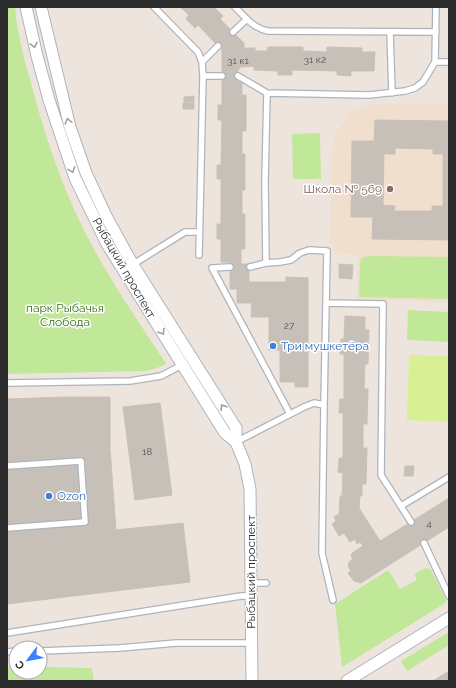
<svg xmlns="http://www.w3.org/2000/svg" width="456" height="688" font-family="Raleway,sans-serif">
  <rect width="100%" height="100%" fill="#eee4de"/>
  <path fill="#f1dfcd" d="M449 103V302L357 299V255L338 254 330 242 333 136 345 122V114L374 104Z"/>
  <path fill="#c1e798" d="M7 7H15C17 34 25 61 32 87 45 136 61 184 84 230 107 277 138 320 166 364L157 368 146 371 7 374Z
    M320 133 321 179H293L292 134Z
    M369 256 449 257V299L359 297 360 264 361 258Z
    M408 310 449 312V342L407 340Z
    M427 568 431 570 447 602 342 667 335 604 388 570 400 589 417 580 414 574 423 569Z
    M449 632V645L407 671 401 661Z
    M7 667H16V672H40V667L92 668 94 681H7Z"/>
  <path fill="#d8ef93" d="M409 355 449 356V422L407 420Z"/>
  <path fill="#c6c0b9" stroke="#cac0b7" fill-rule="evenodd" d="M180 7H214L223 16 220 19 230 29 215 43 198 25 195 28 187 20 186 18 189 15Z
    M230 29 244 43V48H255V66L241 67 238 70V82H222V50L215 43Z
    M268 47H303V51L327 52V47L362 48V52H375L374 71H351V76L337 75V71L292 70V75H278V71L254 70 255 51H267Z
    M222 82H242V95H246V131H242V154H245V190H242V214H245V249H241V262H221V239H217V224H221V179H217V165H221L222 120H218V105H222Z
    M194 96V102H184V97Z
    M183 103H194V109H183Z
    M375 120 449 121V240L372 239 373 217H351L352 141H374ZM395 148 433 149V154H443V206H432V211H394L395 206 383 205 384 154H395Z
    M230 262H241V264H249V282H286V277L308 278V387H295V382H280V350H269V317H251L252 303H237V289H230Z
    M339 264 353 265 352 279 339 278Z
    M345 316 365 317V330H369L368 364H365L364 389H368L367 424H363V448H367L366 484H362V496H342L343 473 338 472 339 458H343V413H339L340 399H344V354H340L341 339H344Z
    M65 397H110V448L116 530 183 523 190 582 7 604V399Z
    M160 403 172 495 135 500 123 407Z
    M405 466H414L413 476H404Z
    M340 496H360L359 508 380 541 406 525 419 546 361 583 354 581 348 573 351 571 348 566 349 562 353 559 351 556 352 553 363 546 360 542 357 544 355 539 350 542 344 533 339 536 332 524 336 521 334 517 339 514Z
    M449 498V527L419 546 406 525Z
    M449 671V681H433Z"/>
  <g fill="none" stroke-linecap="round" stroke-linejoin="round">
    <g stroke="#aeb4bc" stroke-width="8">
      <path id="service" d="M154 7 198 52 202 62 203 76 199 255
        M235 7C246 18 253 28 268 31L436 32
        M436 7 435 62H449
        M233 32 247 19
        M390 32 392 93
        M202 62 218 46
        M203 76H222
        M238 76 267 93
        M132 265 185 232H199
        M230 267 212 268 290 414
        M250 267 266 263
        M326 303 383 304 381 475 411 522
        M7 383 130 381 161 376 182 365
        M324 405 327 251 309 250 300 253 291 260 280 262 266 263 265 181 267 93 369 95 405 91 415 88 423 82 435 62
        M236 442 304 407 314 403 324 405 322 553 333 600
        M7 466 81 461 85 522 7 528
        M401 506 449 477
        M424 543 449 596
        M251 583H266
        M7 633 241 596H251
        M40 651 120 648 176 643H251
        M7 652 16 651"/>
    </g>
    <g stroke="#aeb4bc" stroke-width="13">
      <path id="minor" d="M26 7 37 56 49 100 75 178 107 244 225 433 236 442
        M41 7 70 127 86 173 107 218 133 265 236 428V442L245 464 250 489 252 681
        M347 681 449 618"/>
    </g>
    <use href="#service" stroke="#fff" stroke-width="5.5"/>
    <use href="#minor" stroke="#fff" stroke-width="11"/>
  </g>
  <defs><path id="oneway-chevron" d="M-2-3.5L2.5 0L-2 3.5" fill="none" stroke-width="1.6" stroke-linecap="round" stroke-linejoin="round"/></defs>
  <g stroke="#a0a0a0">
    <use href="#oneway-chevron" transform="translate(34 45) rotate(77)"/>
    <use href="#oneway-chevron" transform="translate(68 121) rotate(-105)"/>
    <use href="#oneway-chevron" transform="translate(72 170) rotate(69)"/>
    <use href="#oneway-chevron" transform="translate(162 332) rotate(58)"/>
    <use href="#oneway-chevron" transform="translate(223 407) rotate(-122)"/>
  </g>
  <circle fill="#8d6e63" stroke="#fff" stroke-width="1.5" cx="390" cy="189" r="4"/>
  <g fill="#3f7fe0" stroke="#fff" stroke-width="1.5">
    <circle cx="273" cy="346" r="4"/>
    <circle cx="49" cy="496" r="4"/>
  </g>
  <g text-anchor="middle" stroke-width="3" stroke-linejoin="round" paint-order="stroke">
    <g font-size="10" fill="#52514f">
      <text x="315" y="63">31 к2</text>
      <text x="238" y="64">31 к1</text>
      <text x="289" y="329">27</text>
      <text x="147" y="455">18</text>
      <text x="429" y="527">4</text>
    </g>
    <g font-size="12" fill="#785e54" stroke="#fff" text-anchor="end">
      <text x="382" y="193">Школа № 569</text>
    </g>
    <g font-size="12" fill="#2c2c2c" stroke="#fff">
      <text transform="translate(124 268) rotate(60)" y="4">Рыбацкий проспект</text>
      <text transform="translate(251 572) rotate(-90)" y="4">Рыбацкий проспект</text>
    </g>
    <g font-size="12" fill="#386f17" stroke="#fff">
      <text x="65" y="312">парк Рыбачья<tspan x="65" dy="14">Слобода</tspan></text>
    </g>
    <g font-size="12" fill="#366cbe" stroke="#fff" text-anchor="start">
      <text x="281" y="350">Три мушкетёра</text>
      <text x="57" y="500">Ozon</text>
    </g>
  </g>
  <rect width="456" height="688" fill="none" stroke="#2c2c2c" stroke-width="16"/>
  <g transform="translate(28 660) rotate(238)"><circle r="19" fill="#ffffff" stroke="#ababab"/>
  <path d="M0-3L7 15L0 10L-7 15Z" fill="#3a81ff"/>
  <text y="-6" font-size="11" font-weight="bold" text-anchor="middle" fill="#2c2c2c">С</text>
  </g>
</svg>
